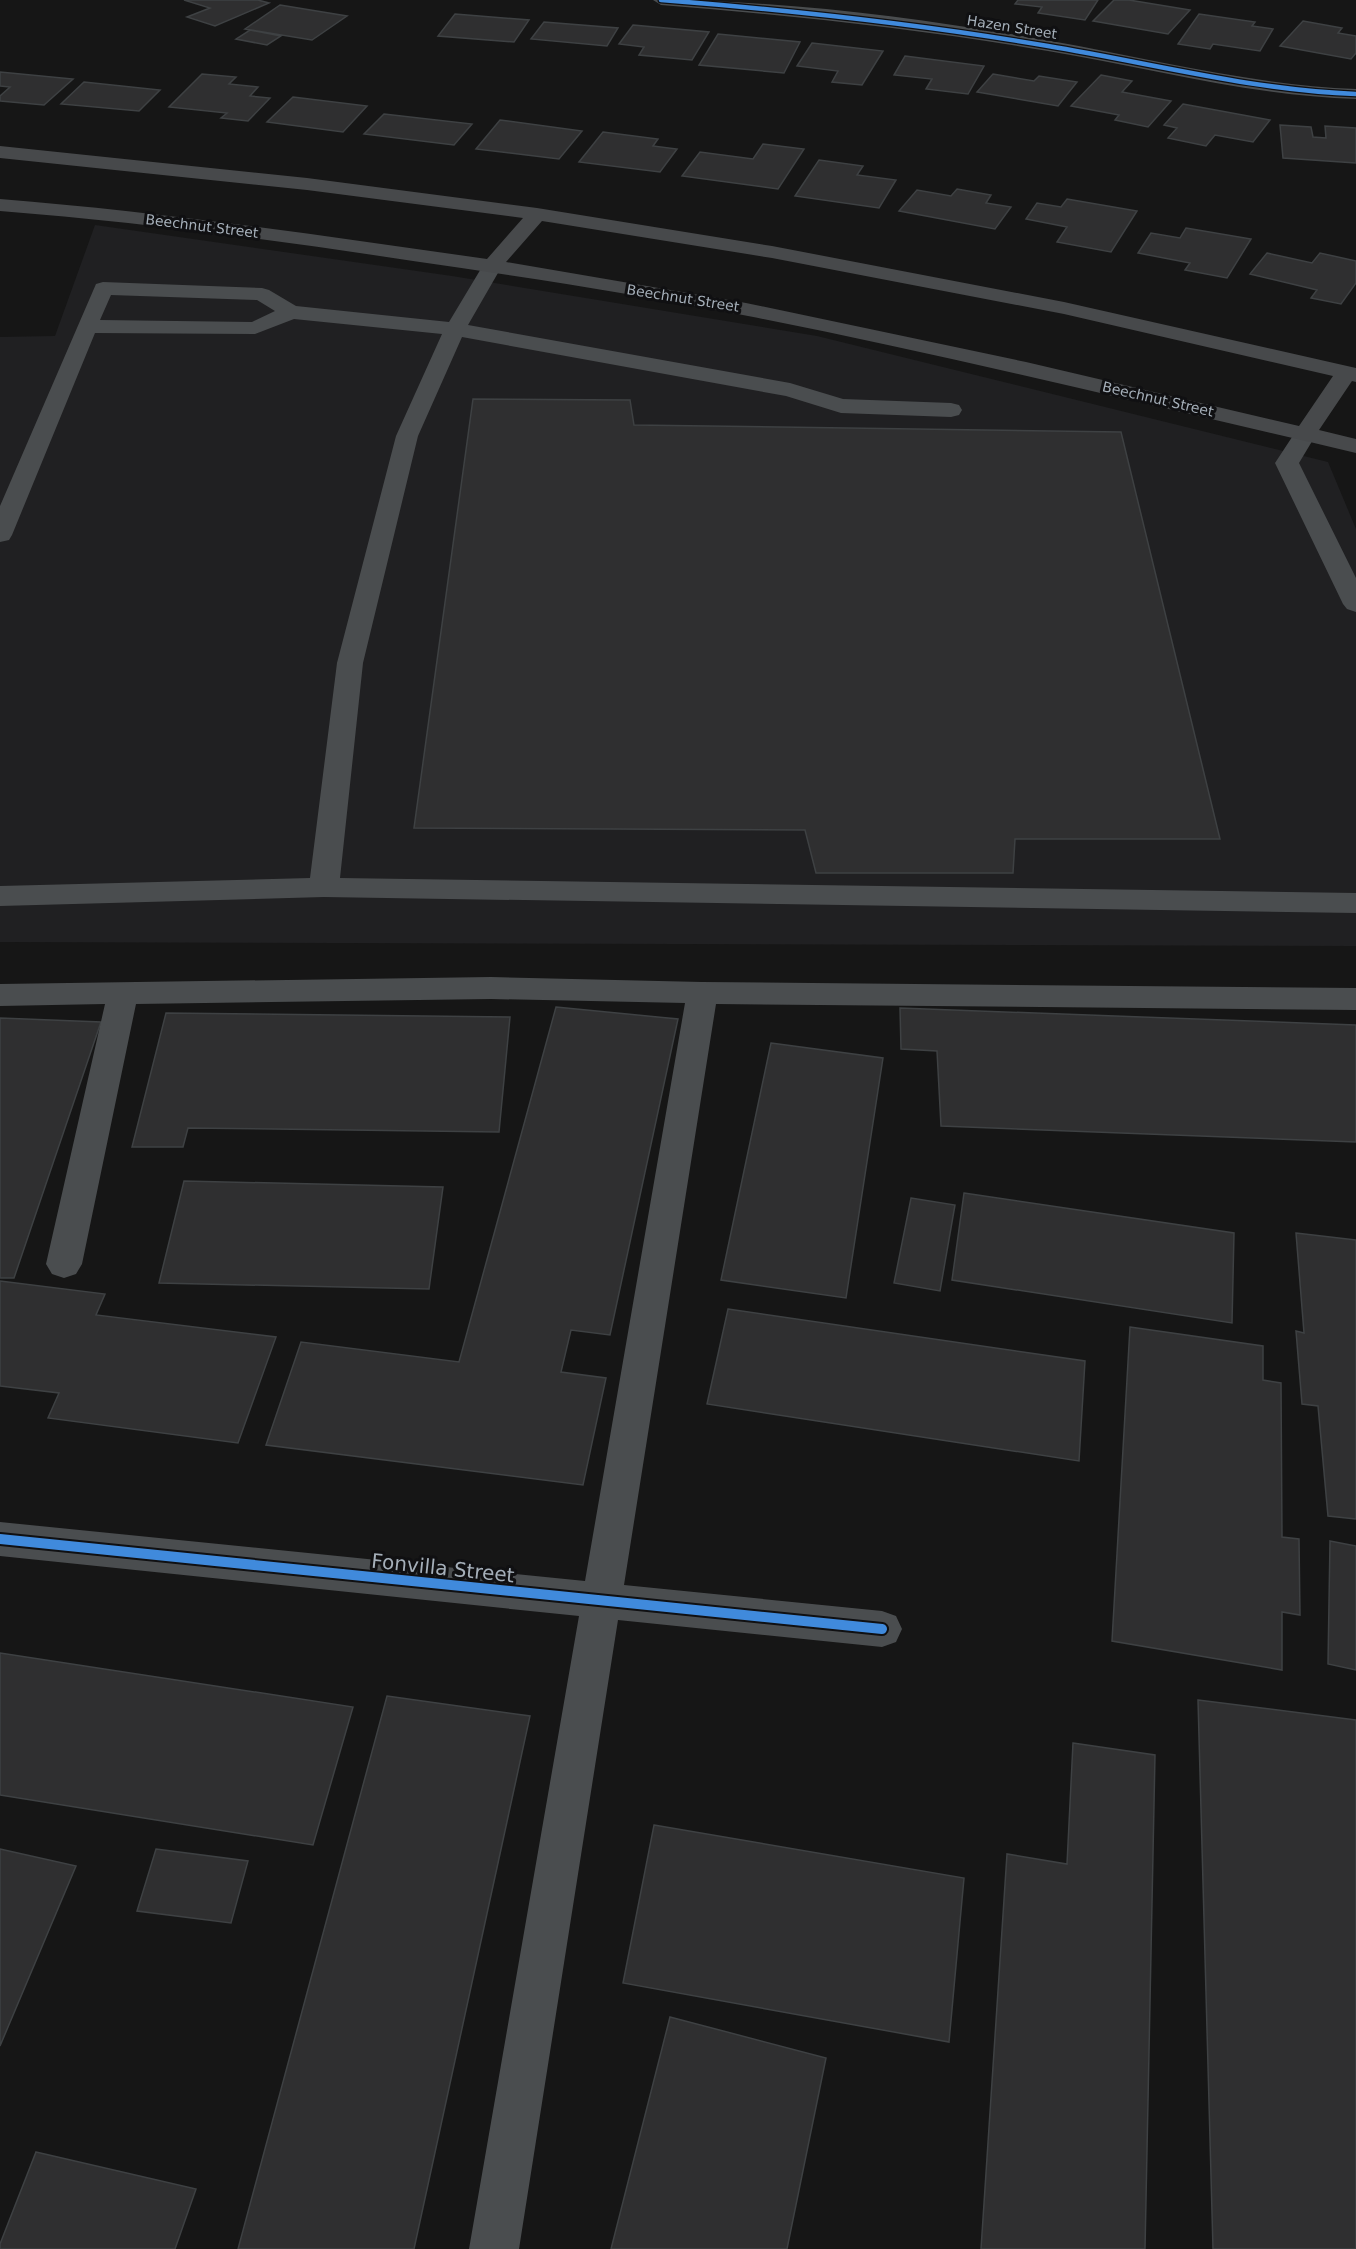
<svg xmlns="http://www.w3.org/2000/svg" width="1356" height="2249" font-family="'DejaVu Sans',sans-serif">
  <rect width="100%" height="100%" fill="#161616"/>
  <path fill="#202022" d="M95 225 452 276 817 336 1328 462 1356 529V946L0 942V337L55 336Z"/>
  <path fill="#2f2f30" stroke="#3e4143" stroke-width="1.5" d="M184 0H258L269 3 215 26 187 17 210 8Z
    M1018 0H1098L1085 20 1038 13 1042 7 1015 4Z
    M1114 0H1129L1190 10 1168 34 1093 21Z
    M280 5 347 16 312 40 245 29Z
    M455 14 529 20 514 42 438 36Z
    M1199 14 1255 22 1252 26 1273 29 1260 51 1213 44 1210 49 1178 44Z
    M1303 21 1342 28 1338 33 1356 36V53L1351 59 1280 46Z
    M544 22 618 28 607 46 531 39Z
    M633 25 709 32 692 60 639 55 644 47 619 44Z
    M250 30 281 36 267 45 236 39Z
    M718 34 800 42 784 73 699 65Z
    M812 43 883 51 862 85 832 82 838 71 797 66Z
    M905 56 984 66 968 94 926 89 932 79 894 75Z
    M0 72 73 79 44 105 0 101V96L10 87 0 86Z
    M202 74 236 77 229 84 258 87 250 96 270 98 248 121 221 118 227 113 169 107Z
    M993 74 1034 81 1039 76 1077 82 1058 106 977 92Z
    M1101 75 1132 81 1122 92 1171 101 1148 127 1115 120 1119 115 1071 106Z
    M84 82 160 90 139 111 61 104Z
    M293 97 367 106 343 132 267 122Z
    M1183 104 1270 120 1253 142 1215 135 1206 146 1168 138 1177 128 1164 125Z
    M384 114 472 124 454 145 364 134Z
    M500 120 582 131 559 159 476 149Z
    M1280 125 1311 127 1313 137 1326 138 1325 126 1356 128V163L1283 158Z
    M603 132 658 139 653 146 677 149 660 172 579 162Z
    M763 144 804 149 778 189 682 176 700 152 753 159Z
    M819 160 863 166 857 175 896 180 879 208 795 196Z
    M957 189 991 195 986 203 1011 207 995 229 899 211 917 190 951 196Z
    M1067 199 1137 211 1111 252 1057 242 1067 227 1026 219 1037 203 1061 207Z
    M1186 228 1251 239 1227 278 1185 270 1190 263 1138 253 1151 233 1180 238Z
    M1267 253 1312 263 1320 253 1356 261V283L1341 304 1311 298 1317 290 1250 274Z
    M473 399 630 400 634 425 1121 432 1220 839H1015L1013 873H816L805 830 414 828Z
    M556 1007 678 1019 610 1335 571 1330 561 1372 606 1378 583 1485 266 1445 301 1342 459 1362Z
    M900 1008 1356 1025V1142L941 1126 937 1051 901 1049Z
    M166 1013 510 1017 499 1132 188 1128 183 1147H132Z
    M0 1018 101 1022 14 1278H0Z
    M771 1043 883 1058 846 1298 721 1280Z
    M184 1181 443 1187 429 1289 159 1283Z
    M964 1193 1234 1233 1232 1323 952 1280Z
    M911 1198 955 1205 940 1291 894 1283Z
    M1296 1233 1356 1240V1519L1328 1516 1318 1406 1302 1404 1296 1331 1304 1333Z
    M0 1281 105 1294 96 1315 276 1337 238 1443 48 1418 59 1393 0 1386Z
    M728 1309 1085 1361 1079 1461 707 1404Z
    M1130 1327 1263 1346V1380L1281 1383 1282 1537 1299 1539 1300 1615 1282 1612V1670L1112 1641Z
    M1330 1541 1356 1546V1670L1328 1664Z
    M0 1653 353 1707 313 1845 0 1795Z
    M387 1696 530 1716 414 2249H238Z
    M1198 1700 1356 1720V2249H1213Z
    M1073 1743 1155 1755 1145 2249H981L1007 1854 1067 1864Z
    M654 1825 964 1878 949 2042 623 1983Z
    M0 1849 76 1866 0 2046Z
    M156 1849 248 1861 231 1923 137 1911Z
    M670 2017 826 2058 787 2249H611Z
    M36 2152 196 2189 175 2249H0V2244Z"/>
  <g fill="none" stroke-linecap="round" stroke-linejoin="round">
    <path fill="#4a4d4f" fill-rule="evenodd" d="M653 0C786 0 920 18 1051 41 1153 59 1252 85 1356 89V99C1251 96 1151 68 1048 51 920 29 790 15 661 5Z
      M492 260 499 262 502 266 468 325 790 383 843 399 951 403 959 405 962 410 959 415 951 417 841 413 786 396 462 337 418 436 363 663 340 878 1356 893V913L324 897 0 906V886L310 878 337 663 396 436 442 334 294 319 255 334 95 333 12 535 9 540 0 542V506L96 284 103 282 262 288 269 290 296 306 449 322 485 262ZM111 295 257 300 275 311 252 322 100 320Z
      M1306 426 1314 428 1317 433 1299 463 1356 578V612L1347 609 1343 604 1275 463 1298 428Z
      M491 977 702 982 1356 988V1010L716 1004 624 1585 882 1611 896 1616 902 1629 896 1642 882 1647 618 1620 519 2249H469L579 1616 0 1556V1522L585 1581 685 1003 491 999 136 1004 82 1264 76 1274 64 1278 52 1274 46 1264 105 1004 0 1006V984Z"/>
    <path fill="#47494b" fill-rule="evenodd" d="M0 146 307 178 537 208 772 246 1064 302 1356 368V382L1352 381 1319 430 1356 439V453C1154 406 952 356 748 316 637 294 524 277 413 261 276 240 138 222 0 211V199C163 212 325 236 487 259L523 218 307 190 0 158ZM542 221 772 258 1064 314 1333 376 1299 426 1026 362 746 303 506 262Z"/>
    <g stroke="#101012" stroke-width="7">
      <path id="cycleway-far1" d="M661 0C790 10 920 24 1048 46 1151 63 1251 90 1356 94"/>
    </g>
    <g stroke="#101012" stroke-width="14">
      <path id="cycleway" d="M0 1539 882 1629"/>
    </g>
    <use href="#cycleway-far1" stroke="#408adc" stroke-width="4.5"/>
    <use href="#cycleway" stroke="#408adc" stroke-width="10"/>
  </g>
  <g text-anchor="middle" stroke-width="6" stroke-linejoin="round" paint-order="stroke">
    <g font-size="14" fill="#a5afb9" stroke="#101012">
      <text transform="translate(1012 27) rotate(9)" y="5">Hazen Street</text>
      <text transform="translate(202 226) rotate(7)" y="5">Beechnut Street</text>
      <text transform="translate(683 298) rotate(9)" y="5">Beechnut Street</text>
      <text transform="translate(1158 399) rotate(13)" y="5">Beechnut Street</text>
    </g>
    <g font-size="20" fill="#a5afb9" stroke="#101012">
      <text transform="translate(443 1568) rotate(6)" y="7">Fonvilla Street</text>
    </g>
  </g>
</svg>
